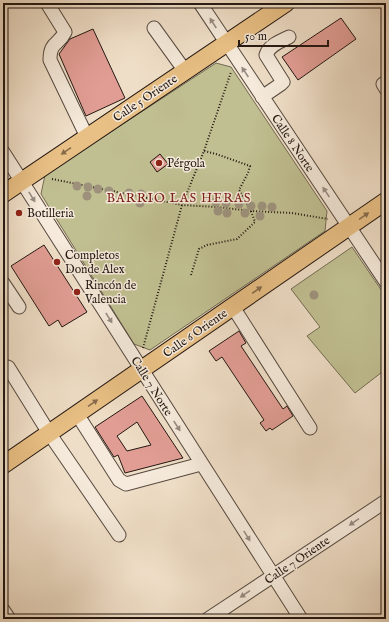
<svg xmlns="http://www.w3.org/2000/svg" width="389" height="622" font-family="'IM FELL English',serif">
  <rect width="100%" height="100%" fill="#efdec7"/>
  <filter id="stains"><feTurbulence type="fractalNoise" baseFrequency=".005" numOctaves="4"/><feColorMatrix values="0 0 0 0 .2 0 0 0 0 .09 0 0 0 0 .02 0 0 0 .5 -.17"/></filter>
  <radialGradient id="worn" r=".72"><stop offset=".6" stop-color="#630" stop-opacity="0"/><stop offset="1" stop-color="#630" stop-opacity=".3"/></radialGradient>
  <path fill="#c0bf91" stroke="#726b52" d="M216 63 231 67 327 211 325 231 150 350 134 344 41 194 45 175Z
    M352 247 386 297V369L355 393 307 336 320 327 291 289Z"/>
  <path fill="#e19d94" stroke="#231712" fill-rule="evenodd" d="M341 18 356 39 298 80 282 57Z
    M93 29 125 98 86 116 59 54 70 39Z
    M160 154 168 164 157 172 150 162Z
    M44 245 87 312 62 327 58 320 49 326 11 266Z
    M239 331 246 343 241 346 283 409 287 406 293 416 272 430 270 428 266 431 260 423 264 420 222 357 216 361 209 351Z
    M142 396 183 458 125 473 118 455 114 457 95 427ZM137 422 151 445 127 451 117 436Z"/>
  <g fill="none" stroke-linecap="round" stroke-linejoin="round">
    <g stroke="#56493f" stroke-width="15">
      <path id="minor" d="M47 3 65 32C59 45 50 41 50 60L87 137
        M200 3 386 282
        M154 28 185 71
        M383 84 386 89
        M262 97 281 84 283 82 266 55C269 45 281 41 289 37
        M3 152 301 619
        M3 283 19 307
        M233 307 310 428
        M8 367 49 433 119 535
        M77 414 119 480 126 484 201 464
        M3 610 9 619
        M208 619 386 501"/>
    </g>
    <g stroke="#231712" stroke-width="19">
      <path id="major" d="M3 194 286 3
        M3 465 386 201"/>
    </g>
    <path stroke="#231712" stroke-width="2" stroke-dasharray="1 2" stroke-linecap="butt" d="M52 179 182 205 217 207 251 211 292 213 328 219
      M191 275 199 249 207 245 237 239 255 222 251 211 239 190 248 173 250 166 216 154 204 151
      M143 348 182 205 204 151 231 72"/>
    <use href="#minor" stroke="#f5eadb" stroke-width="13"/>
    <use href="#major" stroke="#e8bf84" stroke-width="17"/>
  </g>
  <g fill="#9d917c">
    <circle cx="77" cy="186" r="4.5"/>
    <circle cx="88" cy="187" r="4.5"/>
    <circle cx="98" cy="189" r="4.5"/>
    <circle cx="109" cy="191" r="4.5"/>
    <circle cx="129" cy="193" r="4.5"/>
    <circle cx="141" cy="194" r="4.5"/>
    <circle cx="87" cy="196" r="4.5"/>
    <circle cx="216" cy="202" r="4.5"/>
    <circle cx="140" cy="203" r="4.5"/>
    <circle cx="226" cy="203" r="4.5"/>
    <circle cx="239" cy="204" r="4.5"/>
    <circle cx="251" cy="206" r="4.5"/>
    <circle cx="262" cy="206" r="4.5"/>
    <circle cx="272" cy="207" r="4.5"/>
    <circle cx="218" cy="211" r="4.5"/>
    <circle cx="227" cy="213" r="4.5"/>
    <circle cx="245" cy="213" r="4.5"/>
    <circle cx="260" cy="216" r="4.5"/>
    <circle cx="314" cy="295" r="4.5"/>
  </g>
  <defs><path id="oneway-solid" d="M-6-.8H1V-3.2L6.5 0L1 3.2V.8H-6Z"/></defs>
  <g fill="#968b81">
    <use href="#oneway-solid" transform="translate(213 23) rotate(-123)"/>
    <use href="#oneway-solid" transform="translate(245 72) rotate(-124)"/>
    <use href="#oneway-solid" transform="translate(326 192) rotate(-124)"/>
    <use href="#oneway-solid" transform="translate(32 197) rotate(58)"/>
    <use href="#oneway-solid" transform="translate(109 318) rotate(58)"/>
    <use href="#oneway-solid" transform="translate(177 426) rotate(57)"/>
    <use href="#oneway-solid" transform="translate(354 522) rotate(146)"/>
    <use href="#oneway-solid" transform="translate(247 536) rotate(58)"/>
    <use href="#oneway-solid" transform="translate(245 594) rotate(146)"/>
  </g>
  <g fill="#866b4b">
    <use href="#oneway-solid" transform="translate(66 151) rotate(146)"/>
    <use href="#oneway-solid" transform="translate(364 216) rotate(-35)"/>
    <use href="#oneway-solid" transform="translate(257 290) rotate(-35)"/>
    <use href="#oneway-solid" transform="translate(93 403) rotate(-35)"/>
  </g>
  <g fill="#8f2418" stroke="#f5eadb" stroke-width="1.5">
    <circle cx="159" cy="163" r="4"/>
    <circle cx="19" cy="213" r="4"/>
    <circle cx="57" cy="262" r="4"/>
    <circle cx="77" cy="292" r="4"/>
  </g>
  <g text-anchor="middle" stroke-width="3" stroke-linejoin="round" paint-order="stroke">
    <g font-size="12" fill="#231712" stroke="#f5eadb">
      <text transform="translate(145 98) rotate(-34)" y="4">Calle 5 Oriente</text>
      <text transform="translate(293 143) rotate(56)" y="4">Calle 8 Norte</text>
      <text transform="translate(195 333) rotate(-35)" y="4">Calle 6 Oriente</text>
      <text transform="translate(152 386) rotate(58)" y="4">Calle 7 Norte</text>
      <text transform="translate(297 560) rotate(-34)" y="4">Calle 7 Oriente</text>
    </g>
    <g font-size="12" fill="#231712" stroke="#f5eadb" text-anchor="start">
      <text x="167" y="167">Pérgola</text>
      <text x="27" y="217">Botilleria</text>
      <text x="65" y="259">Completos<tspan x="65" dy="14">Donde Alex</tspan></text>
      <text x="85" y="289">Rincón de<tspan x="85" dy="14">Valencia</tspan></text>
    </g>
    <g font-size="13" letter-spacing="1" fill="#7a1f14" stroke="#f5eadb">
      <text x="179" y="202">BARRIO LAS HERAS</text>
    </g>
  </g>
  <rect width="389" height="622" fill="none" stroke="#efdec7" stroke-width="16"/>
  <rect x="4" y="4" width="381" height="614" fill="none" stroke="#231712" stroke-width="2"/>
  <rect x="8" y="8" width="373" height="606" fill="none" stroke="#231712"/>
  <path d="M239 40v6h89v-6" fill="none" stroke="#231712" stroke-width="2"/>
  <text x="245" y="40" font-size="12" fill="#231712" stroke="#f5eadb" stroke-width="3" paint-order="stroke">50 m</text>
  <rect width="100%" height="100%" filter="url(#stains)"/>
  <rect width="100%" height="100%" fill="url(#worn)"/>
</svg>
